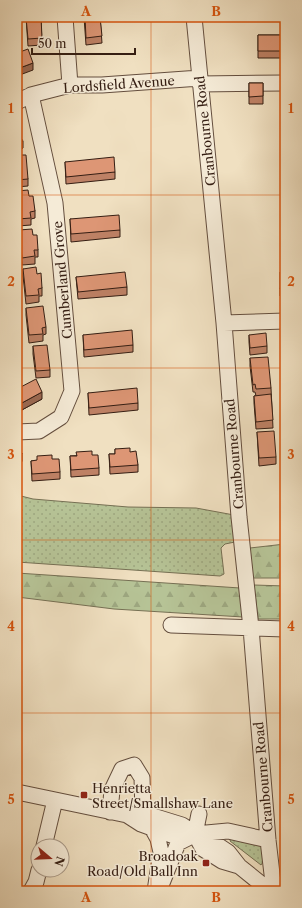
<svg xmlns="http://www.w3.org/2000/svg" width="302" height="908" font-family="'Libre Caslon Text',serif">
  <defs>
    <pattern id="grass-dots" width="8" height="8" patternUnits="userSpaceOnUse"><rect width="8" height="8" fill="#b6c396"/><path d="M2 2h.1M6 6h.1" fill="none" stroke="#9da780" stroke-width="1.8" stroke-linecap="round"/></pattern>
    <pattern id="forest-firs" width="22" height="20" patternUnits="userSpaceOnUse"><rect width="22" height="20" fill="#b6c396"/><path d="M5 1l3.5 6h-7zM16 11l3.5 6h-7z" fill="#9da780"/></pattern>
  </defs>
  <rect width="100%" height="100%" fill="#f0e0c1"/>
  <filter id="stains"><feTurbulence type="fractalNoise" baseFrequency=".005" numOctaves="4"/><feColorMatrix values="0 0 0 0 .2 0 0 0 0 .09 0 0 0 0 .02 0 0 0 .5 -.17"/></filter>
  <radialGradient id="worn" r=".72"><stop offset=".6" stop-color="#630" stop-opacity="0"/><stop offset="1" stop-color="#630" stop-opacity=".3"/></radialGradient>
  <path fill="url(#grass-dots)" stroke="#767054" d="M17 495 33 499 128 507 196 508 234 515 235 542 225 544 221 548 224 574 220 576 17 562Z
    M231 838 258 844 263 847V862L261 865 230 841Z"/>
  <path fill="url(#forest-firs)" stroke="#767054" d="M285 544V578H253L250 548Z
    M17 573 240 588 243 617 114 609 17 597Z
    M254 585 285 586V619H258Z"/>
  <g fill="none" stroke-linecap="round" stroke-linejoin="round">
    <g stroke="#644e3e" stroke-width="17">
      <path id="minor" d="M65 17 70 85
        M194 17 224 323 239 517 251 628 268 840 274 891
        M200 84 285 83
        M17 102 31 95 70 85H102L200 78
        M224 323 285 321
        M17 432 39 431 61 417 72 391 55 203 31 95
        M171 625 285 629
        M17 792 127 815 143 813 182 825 195 834 210 840 228 852 239 866 270 891
        M110 812 112 790 122 769 134 765 142 778 143 813
        M127 815 141 824 174 836 228 831 268 840
        M153 825 152 828 158 839 161 852 155 891
        M195 834 203 849 222 861 239 866
        M195 834 199 814
        M44 846 55 800
        M160 888 178 843 192 836
        M31 891 36 882 39 870"/>
    </g>
    <use href="#minor" stroke="#f5ebd7" stroke-width="15"/>
  </g>
  <path fill="#be8165" stroke="#351e13" d="M26 17H41L42 45 28 46Z
    M84 17H100L102 43 86 45Z
    M258 35H282L283 58H258Z
    M249 83H263V104H249Z
    M17 155 28 179V186L17 187Z
    M65 162 115 172V179L66 184Z
    M17 191 29 196 35 211V218L31 219V225L18 226 17 217Z
    M70 219 120 230V237L71 242Z
    M19 230 33 235 38 250V257H35V264L22 265 19 237Z
    M23 269 37 274 42 288V296H39V302L26 304 23 276Z
    M285 272V296H280V289Z
    M76 277 127 287V295L78 299Z
    M26 308 46 327V334L43 335V341L29 343 26 315Z
    M83 335 133 345V352L84 357Z
    M249 335 267 346V353L250 355 249 342Z
    M33 346 50 370V377L36 378 33 354Z
    M250 358 271 388 273 428 256 429 254 403V396H256L255 392H253L250 366Z
    M17 389 42 399 20 411 17 405Z
    M88 393 138 403V410L89 415Z
    M257 432 276 457V464L259 466Z
    M115 449 130 452 138 465V472L110 474 109 454H115Z
    M92 455 99 468V475L71 477 70 456Z
    M52 459 60 472V479L32 481 31 461Z"/>
  <path fill="#9b6952" stroke="#351e13" d="M33 63V70L17 76V69Z
    M23 141V148L17 152V145Z
    M42 392V399L20 411V404Z
    M22 453V461L17 472V464Z"/>
  <path fill="#dd9675" stroke="#351e13" d="M26 17H41L42 38 28 39Z
    M85 17H100L102 36 86 38Z
    M258 35H282L283 51H258Z
    M28 49 33 63 17 69V53Z
    M249 83H263V96L249 97Z
    M17 132 23 141 17 145Z
    M17 155H26L28 179 17 180Z
    M114 157 115 172 66 177 65 162Z
    M28 190 29 196H33L35 211 30 212 31 218 18 219 17 209V191Z
    M119 215 120 230 71 234 70 219Z
    M32 229 33 235H37L38 250H34L35 256 22 258 19 230Z
    M36 267 37 274 41 273 42 288 38 289 39 295 26 296 23 269Z
    M125 272 127 287 78 292 76 277Z
    M280 272H285V289H280Z
    M43 306 46 327 42 328 43 334 29 335 26 308Z
    M132 330 133 345 84 350 83 335Z
    M266 333 267 346 250 348 249 335Z
    M47 345 50 370 36 371 33 346Z
    M268 357 271 388 256 389 255 384 253 385 250 358Z
    M36 379 42 392 20 404 17 398V389Z
    M137 388 138 403 89 408 88 393Z
    M271 394 273 420 256 422 254 396Z
    M274 431 276 457 259 458 257 432Z
    M130 448V452L136 451 138 465 110 467 109 454H115V449Z
    M17 451 22 453 17 464Z
    M92 451V455H98L99 468 71 470 70 456H77L76 452Z
    M52 455V459H59L60 472 32 474 31 461 37 460V456Z"/>
  <path fill="none" stroke="#d6530d" stroke-width="1" stroke-opacity="0.55" d="M151 17V891M17 195H285M17 368H285M17 540H285M17 713H285"/>
  <g fill="#8f2418" stroke="#f5ebd7" stroke-width="1.5">
    <rect x="80" y="791" width="8" height="8" rx="2"/>
    <rect x="202" y="859" width="8" height="8" rx="2"/>
  </g>
  <g text-anchor="middle" stroke-width="3" stroke-linejoin="round" paint-order="stroke">
    <g font-size="13" fill="#351e13" stroke="#f5ebd7">
      <text transform="translate(119 84) rotate(-4)" y="5">Lordsfield Avenue</text>
      <text transform="translate(205 131) rotate(-96)" y="5">Cranbourne Road</text>
      <text transform="translate(62 280) rotate(-95)" y="5">Cumberland Grove</text>
      <text transform="translate(234 454) rotate(-95)" y="5">Cranbourne Road</text>
      <text transform="translate(263 777) rotate(-95)" y="5">Cranbourne Road</text>
    </g>
    <g font-size="13" fill="#351e13" stroke="#f5ebd7" text-anchor="start">
      <text x="92" y="793">Henrietta<tspan x="92" dy="15">Street/Smallshaw Lane</tspan></text>
      <text x="198" y="861" text-anchor="end">Broadoak<tspan x="198" dy="15">Road/Old Ball Inn</tspan></text>
    </g>
  </g>
  <rect width="302" height="908" fill="none" stroke="#f0e0c1" stroke-width="44"/>
  <g transform="translate(50 858) rotate(109)"><circle r="19" fill="#f5ebd7" stroke="#a89989"/>
  <path d="M0-3L7 15L0 10L-7 15Z" fill="#8f2418"/>
  <text y="-6" font-size="11" font-weight="bold" text-anchor="middle" fill="#351e13">N</text>
  </g>
  <path d="M32 48v6h103v-6" fill="none" stroke="#351e13" stroke-width="2"/>
  <text x="38" y="48" font-size="12" fill="#351e13" stroke="#f5ebd7" stroke-width="3" paint-order="stroke">50 m</text>
  <rect x="22" y="22" width="258" height="864" fill="none" stroke="#d6530d" stroke-width="1.5"/>
  <g font-size="13" text-anchor="middle" font-weight="bold" fill="#d6530d">
    <text x="86" y="16">A</text>
    <text x="216" y="16">B</text>
    <text x="11" y="113">1</text>
    <text x="291" y="113">1</text>
    <text x="11" y="286">2</text>
    <text x="291" y="286">2</text>
    <text x="11" y="459">3</text>
    <text x="291" y="459">3</text>
    <text x="11" y="631">4</text>
    <text x="291" y="631">4</text>
    <text x="11" y="804">5</text>
    <text x="291" y="804">5</text>
    <text x="86" y="902">A</text>
    <text x="216" y="902">B</text>
  </g>
  <rect width="100%" height="100%" filter="url(#stains)"/>
  <rect width="100%" height="100%" fill="url(#worn)"/>
</svg>
